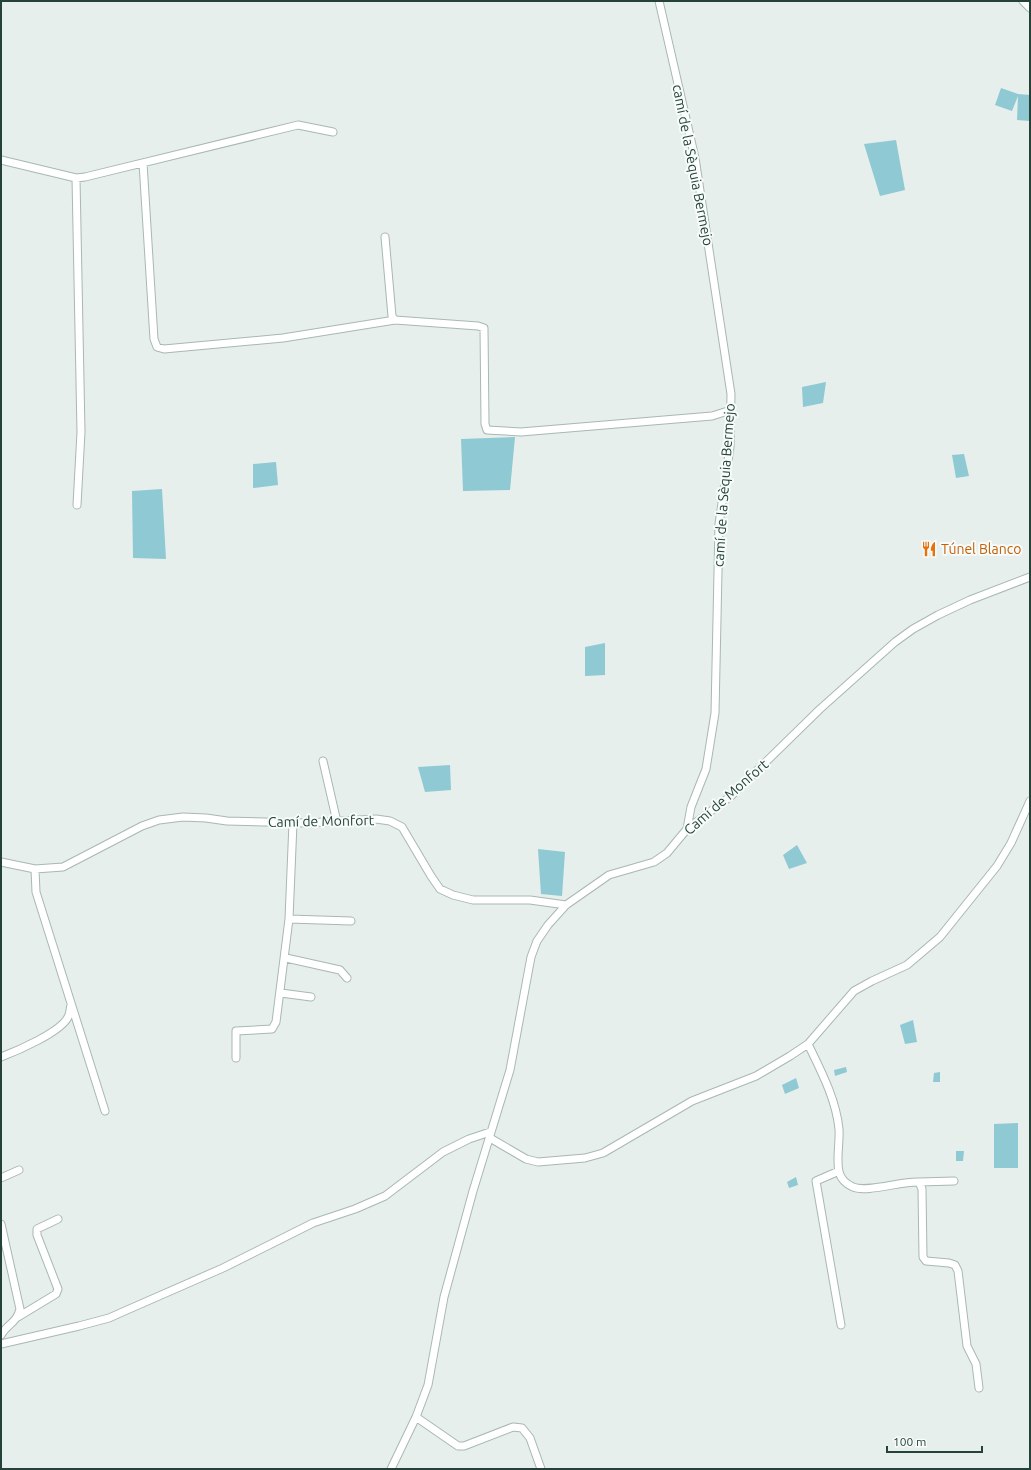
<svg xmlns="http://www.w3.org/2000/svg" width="1031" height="1470" font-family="Ubuntu,sans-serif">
  <rect width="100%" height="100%" fill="#e6efeb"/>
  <path fill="#8ec9d4" d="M1001 88 1018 94 1030 95V121L1017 120 1018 96 1012 111 995 105Z
    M896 140 905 190 880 196 864 144Z
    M826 382 823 403 803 407 802 387Z
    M515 437 510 490 463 491 461 439Z
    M964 454 969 476 956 478 952 455Z
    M276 462 278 485 253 488V464Z
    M162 489 166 559 133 558 132 491Z
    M605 643V675L585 676V647Z
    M450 765 451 790 425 792 418 767Z
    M797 845 807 863 789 869 783 855Z
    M538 849 565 852 562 896 541 894Z
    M913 1020 917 1042 905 1044 900 1025Z
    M846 1067 847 1072 835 1076 834 1070Z
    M940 1072V1082H933L934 1073Z
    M796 1078 799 1088 785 1094 782 1085Z
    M1018 1123V1168H994V1124Z
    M956 1151H964L963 1161H956Z
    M796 1177 798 1185 789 1188 787 1182Z"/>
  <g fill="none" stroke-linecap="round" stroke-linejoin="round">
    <g stroke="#a8b8b2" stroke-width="9">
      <path id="minor" d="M659 1 695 158 731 394 730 447 719 524 715 713 706 769 691 807 687 829
        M1023 1 1030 8
        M1 160 76 178 85 177 298 125 333 132
        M143 163 154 339 157 347 164 349 283 338 395 320
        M76 178 81 432 77 505
        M385 237 392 316 395 320 478 326 484 328 485 424 487 430 521 432 712 416 731 410
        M323 761 337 822
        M1 862 35 869 63 867 142 826 159 820 183 817 206 818 227 821 307 823 376 819 390 821 402 827 431 876 440 889 453 895 473 900H530L566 905
        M35 869 36 892 105 1111
        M289 919 351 921
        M286 958 340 970 347 978
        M281 993 311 997
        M808 1044C821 1071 836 1099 839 1129 840 1143 836 1158 839 1172 841 1179 846 1184 853 1187 866 1193 902 1181 919 1182L922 1189 923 1257 926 1261 949 1263 955 1265 958 1271 967 1346 976 1364 979 1388
        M1 1057C17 1051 61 1032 68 1017 70 1014 70 1008 71 1005
        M236 1058V1031L272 1029 276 1022 289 919 293 823
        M490 1138 526 1159 538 1162 585 1158 603 1153 692 1101 756 1076 790 1056 808 1044 854 991 872 981 907 965 940 937 997 866 1011 843 1030 801
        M839 1171 816 1181 841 1325
        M1 1178 19 1170
        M919 1182 954 1181
        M1 1224 20 1309C17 1323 7 1324 1 1335
        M18 1317 56 1294 58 1289 37 1235V1229L58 1219
        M1 1344 79 1326 109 1318 127 1310 223 1268 313 1223 355 1209 385 1196 443 1152 469 1139 490 1132
        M416 1417 458 1446H464L513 1427 522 1428 530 1438 541 1469
        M391 1469 416 1417 428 1385 444 1297 473 1191 510 1070 531 957 537 941 548 925 566 905 609 875 654 862 667 853 687 829 731 796 820 709 895 642 913 629 938 615 970 600 1030 577"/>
    </g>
    <use href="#minor" stroke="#fff" stroke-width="7"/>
  </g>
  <defs>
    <g id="restaurant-bare" transform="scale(1.2)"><path d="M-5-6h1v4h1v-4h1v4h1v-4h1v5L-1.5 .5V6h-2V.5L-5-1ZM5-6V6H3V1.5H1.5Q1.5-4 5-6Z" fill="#e8710a" stroke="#f7fbf9" stroke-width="2.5" paint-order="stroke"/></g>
  </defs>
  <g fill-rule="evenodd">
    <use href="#restaurant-bare" x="929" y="549"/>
  </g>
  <g text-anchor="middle" stroke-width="4" stroke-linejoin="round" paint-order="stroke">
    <g font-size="14" fill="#24423a" stroke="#f7fbf9">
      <text transform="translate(693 165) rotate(79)" y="5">camí de la Sèquia Bermejo</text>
      <text transform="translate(724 485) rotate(-86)" y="5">camí de la Sèquia Bermejo</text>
      <text transform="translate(726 797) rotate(-41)" y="5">Camí de Monfort</text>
      <text transform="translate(321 821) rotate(-1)" y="5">Camí de Monfort</text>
    </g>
    <g font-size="14" fill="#c56008" stroke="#f7fbf9" text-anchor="start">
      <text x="941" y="554">Túnel Blanco</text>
    </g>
  </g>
  <rect width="1031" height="1470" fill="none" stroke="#24423a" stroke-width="4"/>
  <path d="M887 1446v6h95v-6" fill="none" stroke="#24423a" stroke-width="2"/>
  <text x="893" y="1446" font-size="12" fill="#24423a" stroke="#f7fbf9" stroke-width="3" paint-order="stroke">100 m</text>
</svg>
